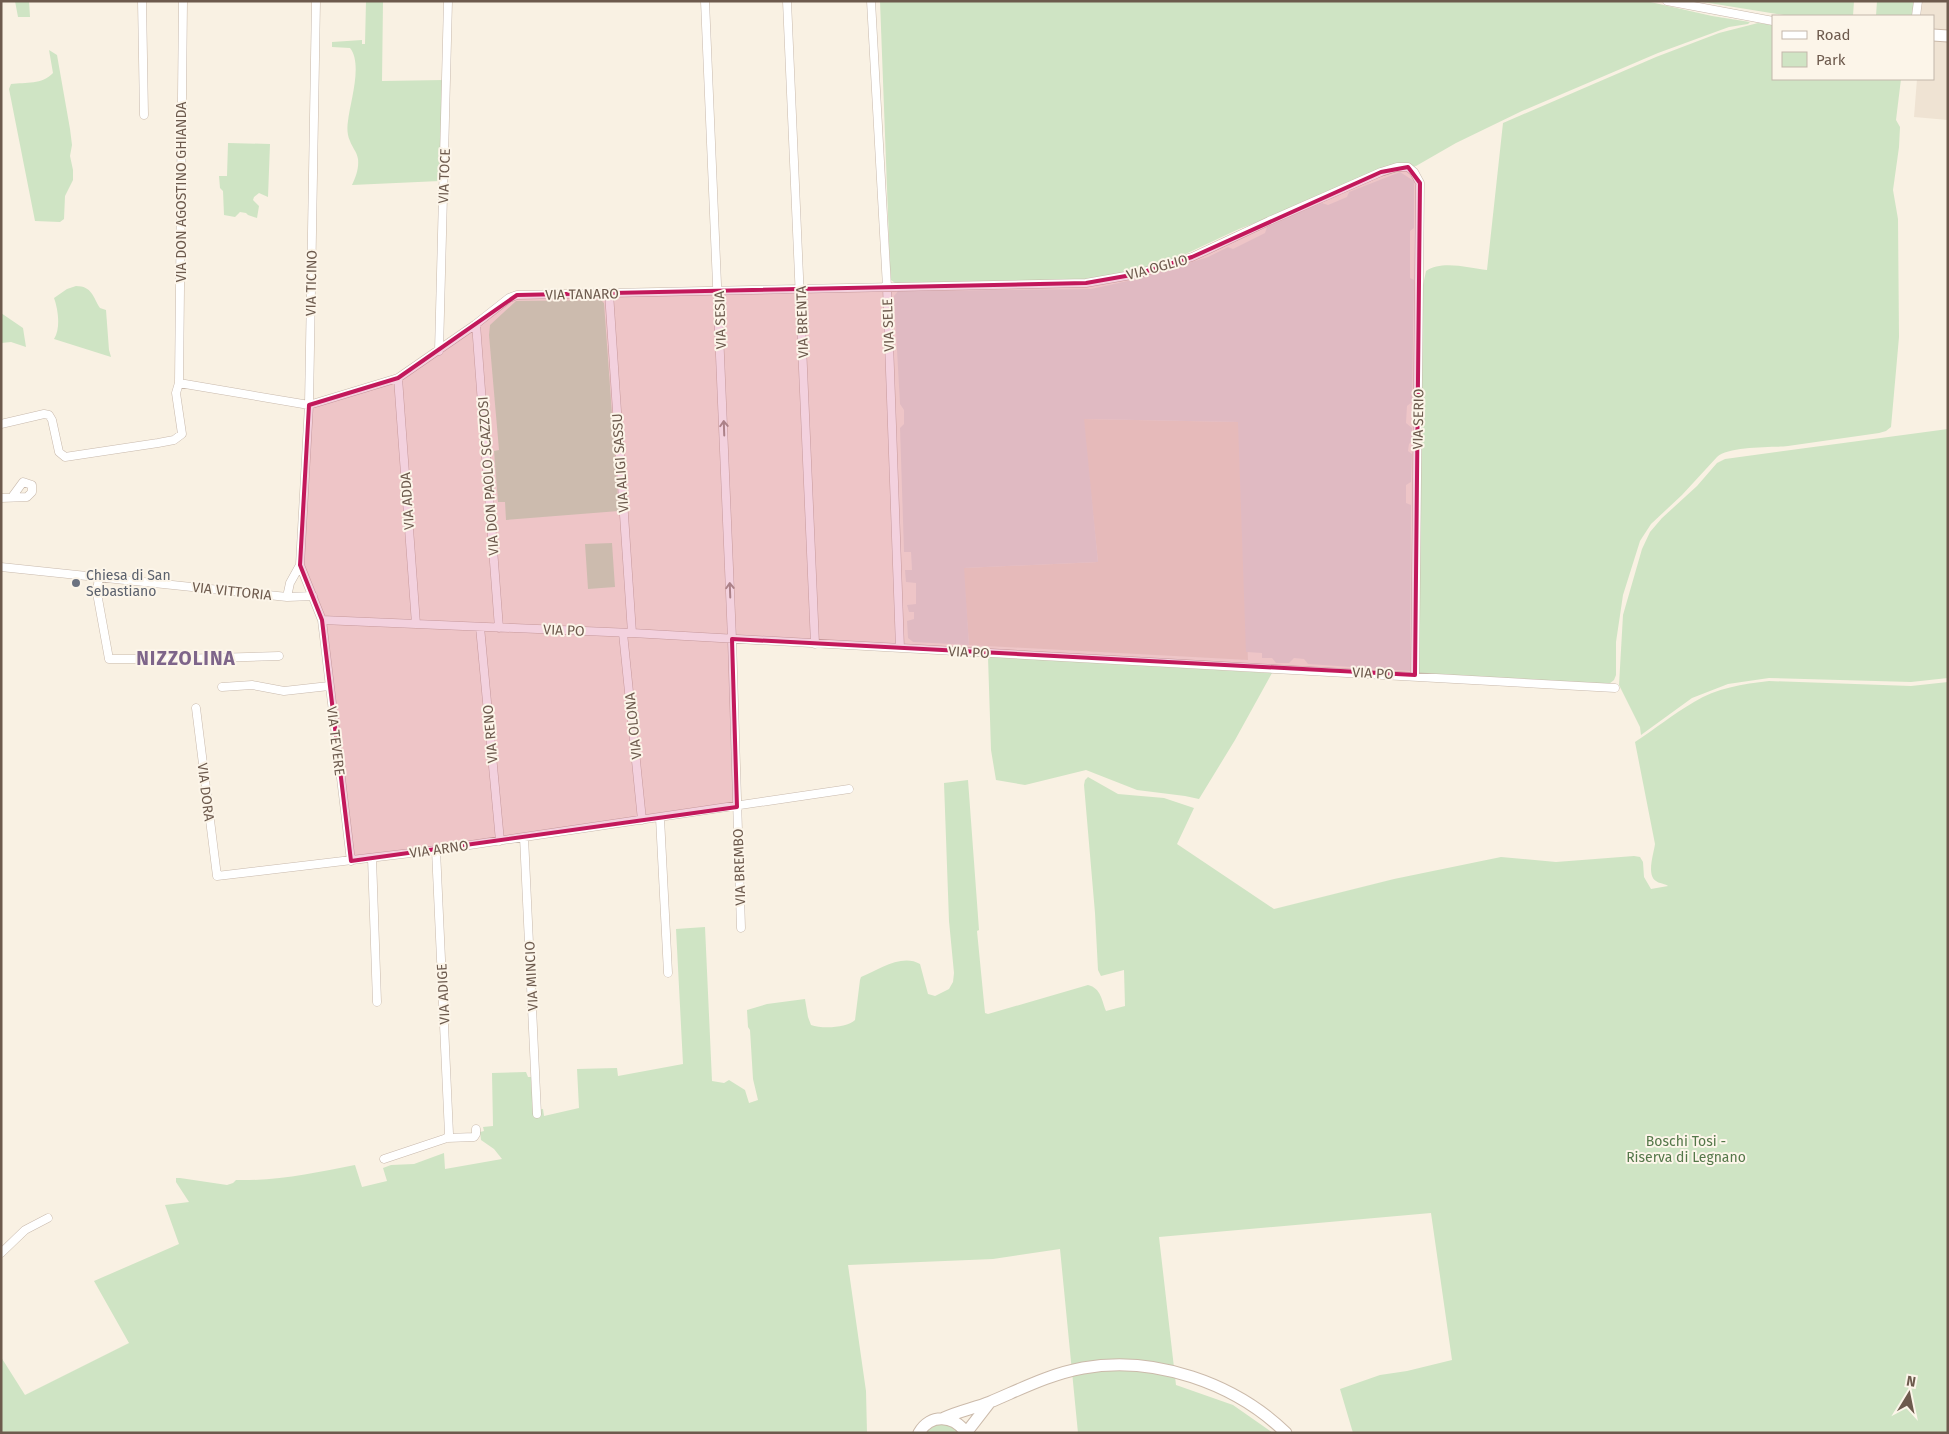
<svg xmlns="http://www.w3.org/2000/svg" width="1949" height="1434" font-family="'Fira Sans',sans-serif">
  <rect width="100%" height="100%" fill="#f9f1e3"/>
  <path fill="#efe3d3" d="M1918 1H1948V120L1914 117 1917 79H1933V16H1917Z
    M1083 419 1239 422 1248 660 969 645 963 568 1098 562Z"/>
  <path fill="#e8e3dd" d="M1400 172 1414 181V228L1410 231V278L1414 280 1412 402 1407 406 1406 423 1412 428V441L1409 444 1408 451 1412 454 1411 482 1406 485V503L1411 505 1410 671 1308 664 1304 659 1294 658 1289 663H1276L1272 658H1262V653L1246 652 1238 422 1084 419 1098 562 964 568 969 645 913 642 908 638 907 621 914 619V612H909L907 605 916 604V583L906 582 905 570H912L911 552H904L900 428 904 424V410L900 404 894 296 898 291 1091 289 1141 278 1208 257 1228 247 1233 249 1265 233 1267 227 1293 215 1322 203 1328 205 1347 197 1349 192Z"/>
  <path fill="#cfe4c4" d="M15 1H29L30 17H18Z
    M366 1H383L382 81 444 80 440 181 352 185C356 177 359 168 358 159 357 152 352 147 350 141 347 135 347 127 348 121 350 102 363 64 350 48L332 47V42L362 40V44H365Z
    M880 1H1646L1712 16 1750 22 1748 24 1729 27 1658 53 1522 111 1456 143 1416 166 1358 184 1239 229 1175 259 1148 269 1098 280 895 283 891 280 890 268Z
    M1697 1H1854L1853 16H1790Z
    M1877 1H1914L1912 16H1876Z
    M1758 23 1773 25V79H1901L1896 120 1900 127 1899 147 1893 190 1898 219 1899 337 1891 427 1886 431 1879 433C1849 437 1818 442 1788 446 1770 448 1729 446 1717 457L1682 495 1651 524 1640 541 1623 595 1616 642V675L1614 680 1609 684 1420 673 1418 671 1422 290 1426 271C1442 260 1469 268 1487 270L1503 123 1656 57 1719 33Z
    M49 50 57 55 70 129 72 145 70 156 73 170V180L65 196 64 219 60 222 35 221 9 89 11 84C26 82 42 85 53 73Z
    M228 143 270 144 268 197 259 193 254 197 253 200 259 206 257 218 248 215 246 213 240 212 235 217 224 215 223 191 220 188 219 176H227Z
    M76 286C92 286 93 297 100 308L106 310 109 350 111 357 54 339C61 328 58 309 54 298L67 289Z
    M601 300 604 303 619 511 506 520 505 502H498L494 451 499 450 489 335 490 325 516 301Z
    M1 313 23 328 26 347 11 342 1 343Z
    M1948 429V678L1911 682 1769 678 1728 684 1692 698 1641 735 1640 727 1619 685 1623 615 1642 549 1650 532 1662 518 1697 486 1717 463 1725 459Z
    M612 543 615 587 588 589 585 544Z
    M988 657 1272 673 1235 740 1199 799 1185 796 1137 790 1086 770 1025 785 996 780 991 750Z
    M1769 681 1911 686 1948 682V1433H1353L1340 1389 1380 1375 1407 1371 1452 1360 1431 1213 1159 1237 1176 1385 1233 1405 1273 1433H1078L1060 1249 993 1259 848 1265 866 1391 867 1433H1V1357L25 1395 129 1343 94 1281 179 1244 165 1205 189 1202 176 1182V1178H180L227 1185 233 1183 236 1180C277 1181 315 1173 355 1165L362 1187 387 1181 383 1168 391 1165 414 1164 444 1153 445 1169 502 1159 494 1149 481 1140 480 1132 484 1131 483 1127 493 1126 492 1073 526 1072 528 1077H531L533 1110 543 1109 544 1116 579 1108 577 1069 617 1068 618 1076 683 1064 676 929 705 927 712 1081 724 1083 729 1080 745 1090 749 1103 758 1100 753 1079 750 1030 748 1027 747 1010 767 1004 805 999 808 1017 811 1025C822 1029 847 1028 855 1020L860 980 861 977C878 970 902 953 920 964L928 994 935 996 949 989 953 982 954 973 949 921 944 783 968 780 979 930 977 931 985 1013 988 1014 1088 985C1101 988 1102 1001 1106 1011L1125 1006 1124 970 1101 976 1098 970 1095 913 1084 785 1085 780 1088 777 1118 794 1164 798 1194 808 1177 844 1274 909 1394 879 1501 857 1556 862 1634 856 1640 857 1643 862 1644 877 1651 889 1668 886C1664 883 1660 884 1656 881 1646 875 1654 853 1655 844L1635 742C1655 729 1673 714 1694 702 1716 688 1743 684 1769 681Z
    M938 1423 950 1424 961 1433H925Z"/>
  <g fill="none" stroke-linecap="round" stroke-linejoin="round">
    <g stroke="#c8b9ac" stroke-width="9">
      <path id="street" d="M142 1 144 115
        M705 1 732 639 741 928
        M787 1 815 644
        M871 1 887 287 900 648
        M1667 1 1773 21
        M1916 16 1918 1
        M609 293 632 633
        M476 324 499 628
        M439 351 448 1
        M398 378 416 624
        M179 383 309 405 398 378 476 324 509 298 517 295 1086 283 1137 274 1192 257 1269 221 1381 172 1397 167H1408L1414 172 1420 183 1415 675
        M1 424 44 414 49 415 52 420 59 452 65 457 158 443 174 440 182 434 176 393 179 383 183 1
        M1 498 27 497 32 492V485L23 482 12 497
        M300 565 322 620 351 861
        M1 567 287 597 313 596
        M99 576 97 593 109 659H177L279 656
        M287 597 290 583 300 565 309 405 316 1
        M322 620 632 633 1615 688
        M480 627 500 841
        M623 633 642 820
        M222 687 252 685 284 691 329 686
        M196 708 217 876 436 850 849 789
        M660 818 668 973
        M524 837 537 1114
        M436 850 449 1134 447 1138
        M372 858 377 1002
        M384 1159 447 1138 474 1137 476 1134V1129
        M1 1253 25 1230 48 1218"/>
    </g>
    <g stroke="#cbbaaa" stroke-width="13">
      <path id="secondary" d="M1933 35 1948 36
        M944 1418C959 1411 975 1408 990 1402 1021 1389 1050 1374 1083 1368 1154 1355 1235 1383 1286 1433
        M919 1433C930 1413 954 1415 966 1433
        M966 1433 990 1402"/>
    </g>
    <use href="#street" stroke="#fff" stroke-width="8"/>
    <use href="#secondary" stroke="#fff" stroke-width="11"/>
  </g>
  <defs><path id="oneway-shaft" d="M-6 0H5M1.5-3L5.5 0L1.5 3" fill="none" stroke-width="1.6" stroke-linecap="round" stroke-linejoin="round" transform="scale(1.25)"/></defs>
  <g stroke="#a79c94">
    <use href="#oneway-shaft" transform="translate(724 428) rotate(-92)"/>
    <use href="#oneway-shaft" transform="translate(730 590) rotate(-92)"/>
  </g>
  <path fill="#c2185b" fill-opacity="0.2" stroke="#c2185b" stroke-width="4" stroke-linejoin="round" d="M1408 167 1420 183 1415 675 732 639 737 807 351 861 322 620 300 565 309 405 398 378 517 295 1086 283 1137 274 1192 257 1381 172Z"/>
  <circle fill="#6b7280" stroke="#fcf5e9" stroke-width="2" cx="76" cy="583" r="5"/>
  <g text-anchor="middle" stroke-width="4" stroke-linejoin="round" paint-order="stroke">
    <g font-size="14" fill="#6d5a4d" stroke="#fcf5e9">
      <text transform="translate(444 176) rotate(-88)" y="5">VIA TOCE</text>
      <text transform="translate(181 192) rotate(-90)" y="5">VIA DON AGOSTINO GHIANDA</text>
      <text transform="translate(1157 267) rotate(-15)" y="5">VIA OGLIO</text>
      <text transform="translate(311 283) rotate(-89)" y="5">VIA TICINO</text>
      <text transform="translate(582 294) rotate(-1)" y="5">VIA TANARO</text>
      <text transform="translate(720 320) rotate(-92)" y="5">VIA SESIA</text>
      <text transform="translate(802 322) rotate(-92)" y="5">VIA BRENTA</text>
      <text transform="translate(888 325) rotate(-92)" y="5">VIA SELE</text>
      <text transform="translate(1418 419) rotate(-89)" y="5">VIA SERIO</text>
      <text transform="translate(620 463) rotate(-94)" y="5">VIA ALIGI SASSU</text>
      <text transform="translate(488 476) rotate(-94)" y="5">VIA DON PAOLO SCAZZOSI</text>
      <text transform="translate(407 501) rotate(-94)" y="5">VIA ADDA</text>
      <text transform="translate(232 591) rotate(6)" y="5">VIA VITTORIA</text>
      <text transform="translate(564 630) rotate(2)" y="5">VIA PO</text>
      <text transform="translate(969 652) rotate(3)" y="5">VIA PO</text>
      <text transform="translate(1373 673) rotate(3)" y="5">VIA PO</text>
      <text transform="translate(633 726) rotate(-96)" y="5">VIA OLONA</text>
      <text transform="translate(490 734) rotate(-95)" y="5">VIA RENO</text>
      <text transform="translate(336 741) rotate(83)" y="5">VIA TEVERE</text>
      <text transform="translate(206 792) rotate(83)" y="5">VIA DORA</text>
      <text transform="translate(439 849) rotate(-8)" y="5">VIA ARNO</text>
      <text transform="translate(739 867) rotate(-92)" y="5">VIA BREMBO</text>
      <text transform="translate(531 976) rotate(-93)" y="5">VIA MINCIO</text>
      <text transform="translate(443 994) rotate(-93)" y="5">VIA ADIGE</text>
    </g>
    <g font-size="14" fill="#5b616d" stroke="#fcf5e9" text-anchor="start">
      <text x="86" y="580">Chiesa di San<tspan x="86" dy="16">Sebastiano</tspan></text>
    </g>
    <g font-size="14" fill="#547749" stroke="#fcf5e9">
      <text x="1686" y="1146">Boschi Tosi -<tspan x="1686" dy="16">Riserva di Legnano</tspan></text>
    </g>
    <g font-size="19" font-weight="bold" letter-spacing="1" fill="#7e658a" stroke="#fcf5e9">
      <text x="186" y="665">NIZZOLINA</text>
    </g>
  </g>
  <rect width="1949" height="1434" fill="none" stroke="#6d5a4d" stroke-width="5"/>
  <rect x="1772" y="15" width="162" height="65" fill="#fcf5e9" stroke="#c3b7ab"/>
  <rect x="1782" y="31" width="25" height="8" fill="#ffffff" stroke="#c3b7ab"/>
  <text x="1816" y="40" font-size="15" fill="#6d5a4d">Road</text>
  <rect x="1782" y="52" width="25" height="15" fill="#cfe4c4" stroke="#c3b7ab"/>
  <text x="1816" y="65" font-size="15" fill="#6d5a4d">Park</text>
  <g transform="translate(1909 1394) rotate(10)" stroke="#fcf5e9" stroke-width="4" paint-order="stroke">
  <path d="M0-4L9 19L0 12L-9 19Z" fill="#6d5a4d"/>
  <text y="-8" font-size="14" font-weight="bold" text-anchor="middle" fill="#6d5a4d">N</text>
  </g>
</svg>
